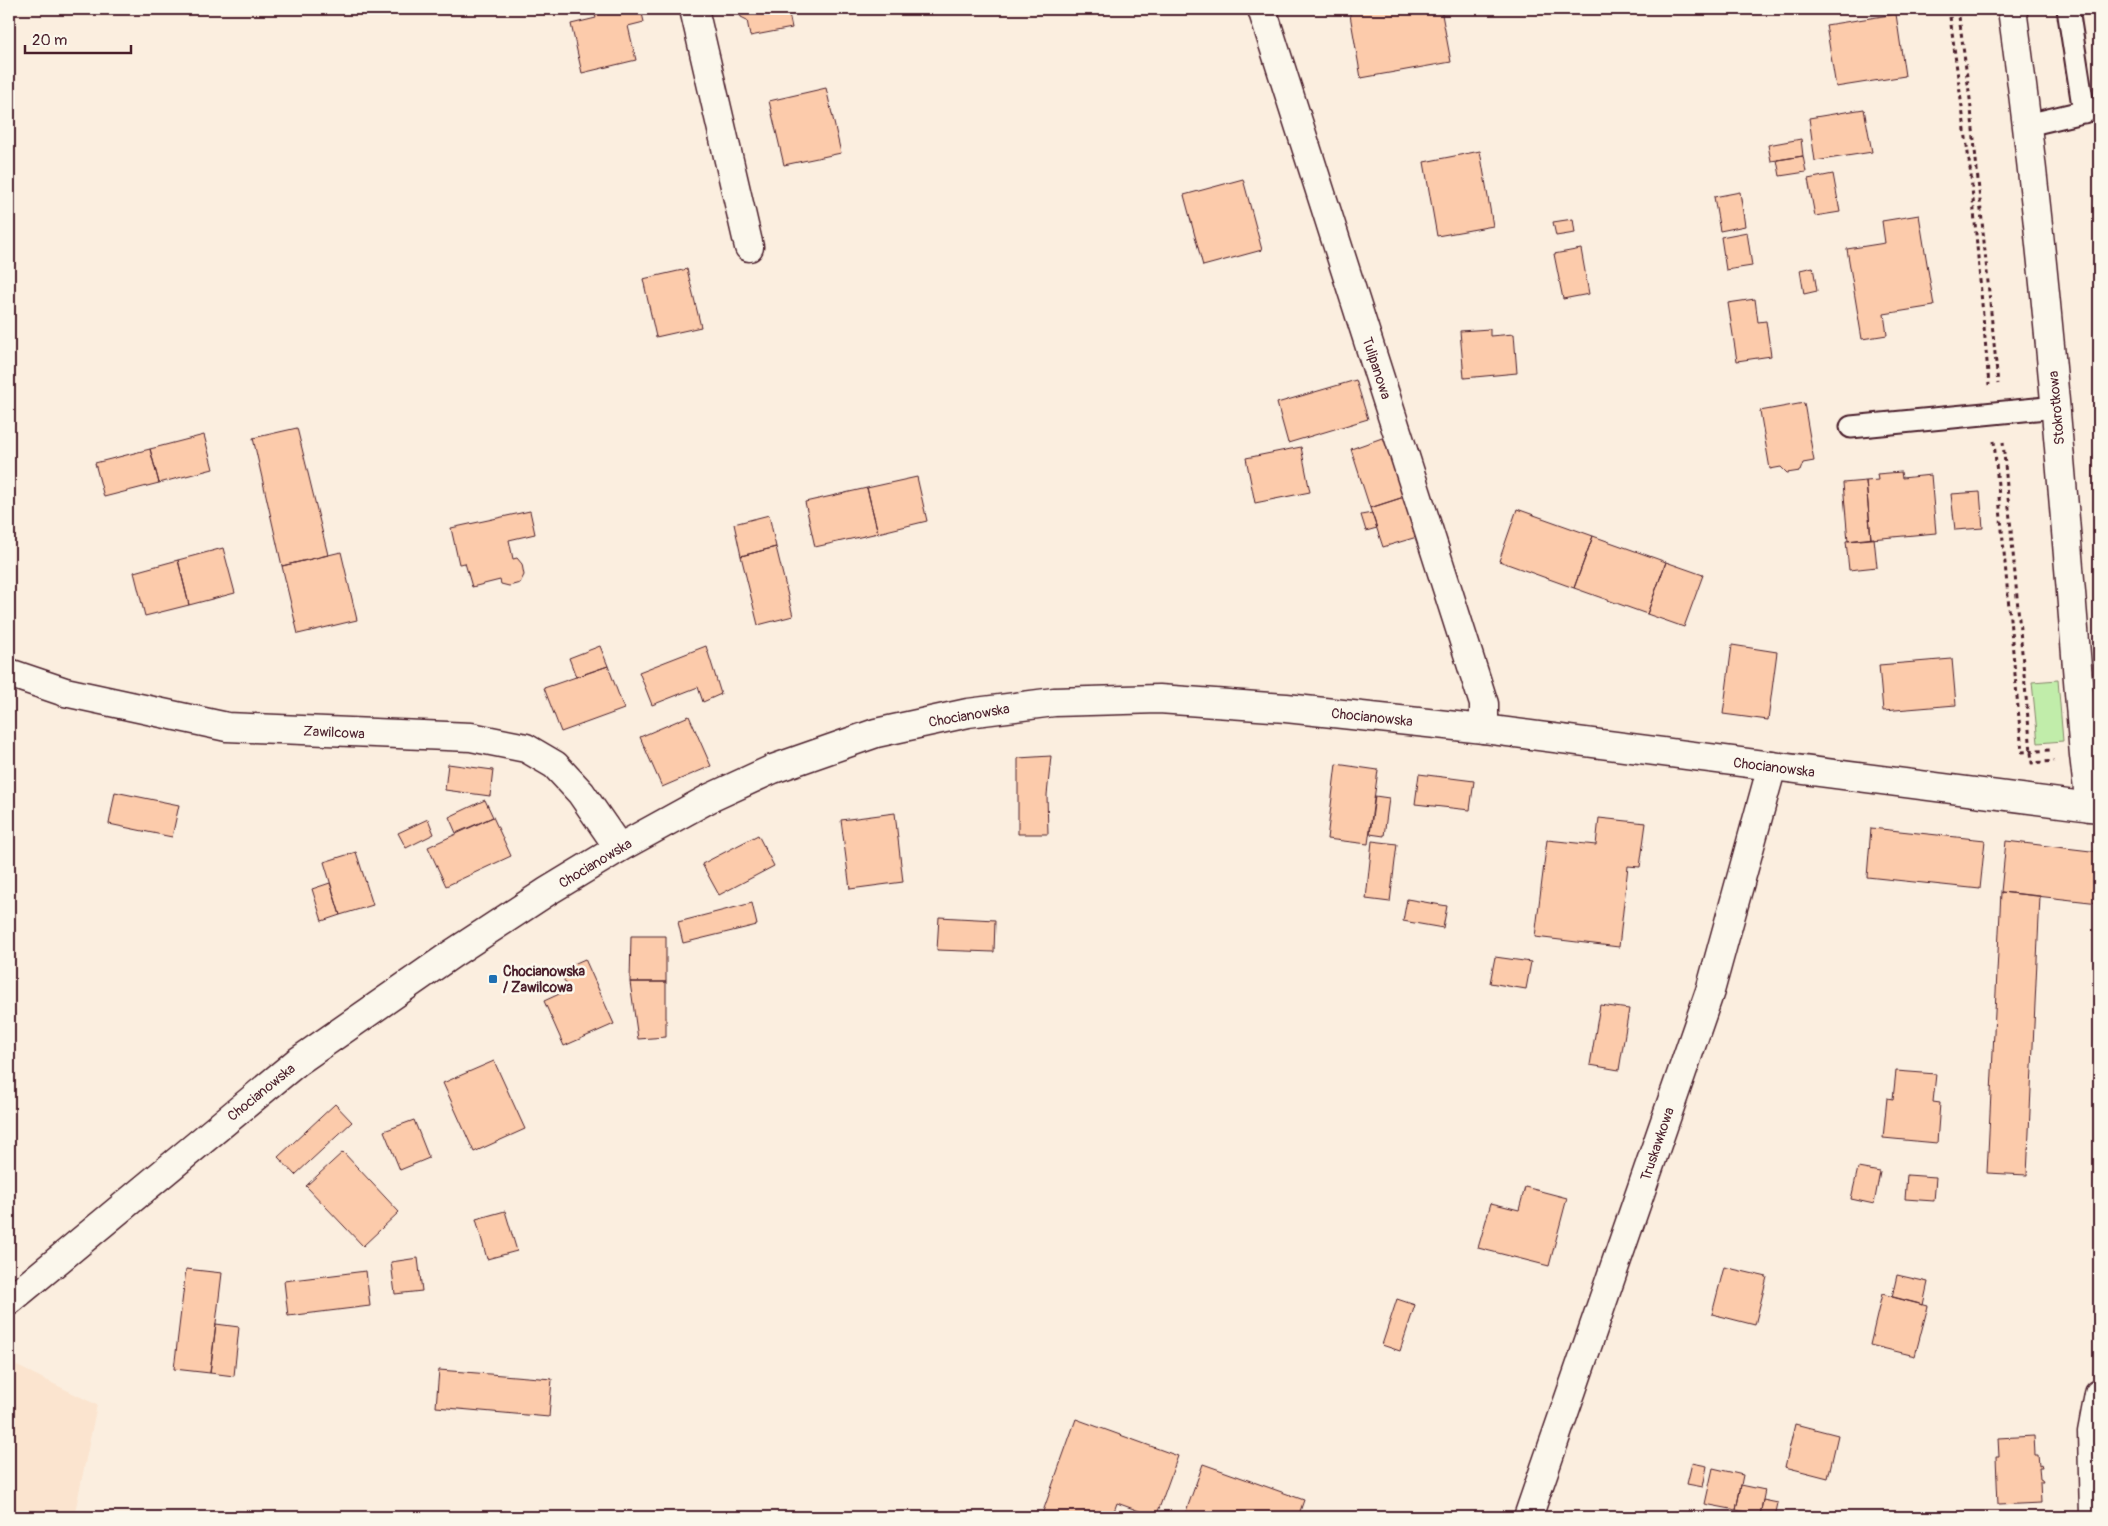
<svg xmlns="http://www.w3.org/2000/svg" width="2108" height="1526" font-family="Pangolin,sans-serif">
  <rect width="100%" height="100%" fill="#fbeedf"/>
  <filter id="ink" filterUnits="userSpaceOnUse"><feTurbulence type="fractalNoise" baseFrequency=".02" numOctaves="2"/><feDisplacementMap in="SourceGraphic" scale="10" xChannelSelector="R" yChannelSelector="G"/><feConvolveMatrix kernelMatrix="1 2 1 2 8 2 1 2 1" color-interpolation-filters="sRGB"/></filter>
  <g filter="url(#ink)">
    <path fill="#fbe4cf" d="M9 1362 97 1405 74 1517H9Z"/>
    <path fill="#c1edaa" stroke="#86866a" d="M2058 680 2063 741 2038 743 2032 682Z"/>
    <path fill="#fccbab" stroke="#4a1f2b" d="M593 9H641L644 22 628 26 636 60 582 73 571 24 596 18Z
      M739 9H788L792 28 750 36 747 20 741 17Z
      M1349 9H1441L1451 62 1361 78Z
      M1896 14 1905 76 1836 87 1826 25Z
      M826 88 841 153 784 165 769 101Z
      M1864 109 1872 152 1815 161 1809 118Z
      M1801 139 1803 156 1771 161 1768 145Z
      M1480 151 1493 226 1437 236 1424 162Z
      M1803 156 1806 172 1780 176 1777 160Z
      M1833 174 1840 212 1815 216 1808 179Z
      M1243 179 1262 250 1203 266 1184 195Z
      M1740 192 1745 226 1720 231 1714 197Z
      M1919 215 1934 306 1884 314 1887 335 1862 339 1847 249 1885 243 1882 221Z
      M1573 219 1575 233 1556 236 1553 222Z
      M1747 232 1752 266 1726 270 1721 237Z
      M1581 249 1589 294 1563 299 1554 254Z
      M1813 267 1817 291 1804 294 1800 270Z
      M687 269 701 327 656 337 643 279Z
      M1755 299 1758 322 1766 321 1771 356 1737 361 1728 303Z
      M1490 329V336L1514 334 1517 373 1464 378 1460 331Z
      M1356 380 1368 419 1288 443 1277 403Z
      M1804 403 1814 461 1803 463 1800 471 1787 473 1781 467 1770 469 1760 411Z
      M297 428 328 555 282 566 253 438Z
      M204 435 213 469 159 483 150 449Z
      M1385 437 1404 497 1370 508 1351 449Z
      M1301 447 1310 492 1255 503 1246 458Z
      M150 449 159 483 104 497 95 463Z
      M1901 472 1902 478 1931 475 1936 533 1871 539 1866 481 1878 480 1877 474Z
      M917 477 927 521 878 533 867 488Z
      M1866 481 1871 539 1848 541 1843 483Z
      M867 488 878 533 815 547 805 502Z
      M1980 492 1983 528 1955 530 1951 494Z
      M1404 497 1417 537 1383 547 1370 508Z
      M1517 509 1593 536 1574 588 1499 561Z
      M530 511 535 534 509 540 513 559 517 558 522 564 524 575 520 583 509 586 501 584 500 580 472 587 465 563 459 564 451 528Z
      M1372 513 1377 528 1366 531 1361 515Z
      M769 515 776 547 741 556 734 524Z
      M1593 536 1666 562 1647 614 1574 588Z
      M1874 538 1877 567 1849 570 1846 541Z
      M776 547 793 616 758 625 741 556Z
      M223 548 235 593 189 605 178 560Z
      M341 552 357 620 298 634 282 566Z
      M178 560 189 605 145 616 134 572Z
      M1666 562 1703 575 1684 627 1647 614Z
      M1732 645 1777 652 1768 720 1723 714Z
      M600 646 608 666 576 677 569 658Z
      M706 646 721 694 703 702 698 687 652 705 639 672Z
      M1952 659 1956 705 1883 711 1879 665Z
      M608 666 624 709 561 732 544 688Z
      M689 716 711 766 662 787 640 737Z
      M1051 756 1047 795 1048 834H1018V758Z
      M448 764 493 770 490 796 445 790Z
      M1336 764 1378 770 1368 844 1327 839Z
      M1419 774 1474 781 1470 810 1415 804Z
      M115 792 179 805 172 837 109 824Z
      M1375 796 1389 798 1384 836 1370 834Z
      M485 800 493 817 456 833 449 817Z
      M895 813 903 882 850 889 841 820Z
      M493 817 511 856 446 886 428 847Z
      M1599 818 1646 823 1640 867 1628 866 1619 947 1535 937 1547 840 1596 845Z
      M428 819 434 834 406 848 398 833Z
      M1871 828 1985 840 1980 889 1867 877Z
      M758 835 774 866 719 895 702 864Z
      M1372 841 1397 844 1390 902 1366 899Z
      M2006 841 2099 852V903L2001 892Z
      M356 852 373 905 340 915 324 862Z
      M330 883 340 915 322 921 312 889Z
      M2001 892 2040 896 2027 1175 1987 1173Z
      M1407 899 1447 906 1443 928 1403 921Z
      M752 903 757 925 683 943 678 922Z
      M939 917 995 920 994 952 937 950Z
      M631 936H666V982H630Z
      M1495 957 1531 962 1526 989 1490 983Z
      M585 959 614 1024 564 1046 544 1001 568 990 560 970Z
      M630 982H666V1037L638 1039Z
      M1600 1005 1629 1009 1619 1070 1590 1065Z
      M494 1061 525 1129 474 1152 443 1083Z
      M1896 1071 1936 1074 1933 1102 1940 1103 1937 1143 1883 1138 1887 1098 1893 1099Z
      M335 1104 352 1122 295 1175 278 1157Z
      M414 1120 429 1158 400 1170 384 1131Z
      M343 1152 399 1212 363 1246 306 1186Z
      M1858 1168 1880 1172 1874 1204 1851 1199Z
      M1907 1175 1936 1177 1934 1201 1905 1199Z
      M1525 1187 1567 1198 1549 1266 1478 1248 1491 1203 1519 1210Z
      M505 1211 517 1251 487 1259 476 1219Z
      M418 1258 422 1291 395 1294 391 1262Z
      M1724 1267 1767 1277 1755 1325 1712 1314Z
      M186 1269 222 1273 210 1373 174 1369Z
      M366 1271 370 1306 288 1316 284 1281Z
      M1897 1275 1928 1282 1923 1305 1892 1297Z
      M1882 1294 1928 1306 1915 1356 1870 1345Z
      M1397 1299 1415 1305 1400 1351 1382 1345Z
      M216 1324 239 1327 234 1376 210 1373Z
      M439 1370 552 1379 549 1417 436 1407Z
      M1076 1419 1178 1456 1156 1517 1117 1503 1112 1517H1041Z
      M1795 1424 1838 1435 1828 1478 1785 1467Z
      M2034 1436 2035 1455H2038L2039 1466 2041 1465 2042 1468H2039L2040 1479 2042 1480 2043 1482H2040L2041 1503 1998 1505 1996 1457H1999L1998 1438Z
      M1692 1463 1707 1466 1703 1487 1687 1484Z
      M1203 1464 1304 1500 1298 1517H1184Z
      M1713 1468 1743 1475 1736 1510 1705 1504Z
      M1741 1485 1765 1490 1760 1515 1736 1510Z
      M1763 1500 1778 1503 1775 1517 1760 1515Z"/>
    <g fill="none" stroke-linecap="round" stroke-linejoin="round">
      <g stroke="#4a1f2b" stroke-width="25">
        <path id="service" d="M2068 9 2084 112
          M2027 125 2099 108
          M1851 427 2056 407"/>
      </g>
      <g stroke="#4a1f2b" stroke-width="31">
        <path id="minor" d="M694 9 749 247
          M1262 9 1484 704V729
          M2012 9C2046 256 2064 506 2084 755L2090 807
          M9 673 65 692 227 727 471 737 526 748 555 765 581 793 619 848
          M1528 1517 1710 991 1772 766
          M2094 1517 2092 1432 2099 1394"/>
      </g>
      <g stroke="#4a1f2b" stroke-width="31">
        <path id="tertiary" d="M9 1301 297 1062 452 954 548 891 619 848 710 798 773 769 876 733 968 713 1054 702 1159 699 1286 708 1484 729 2099 808"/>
      </g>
      <path stroke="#4a1f2b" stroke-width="3" stroke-dasharray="4 4" stroke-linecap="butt" d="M1949 9 1971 176 1989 385
        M1958 9 1970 99 1998 384
        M1994 441 2022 752 2051 750
        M2003 442 2032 763 2054 761"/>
      <use href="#service" stroke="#fbf7ec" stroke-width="21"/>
      <use href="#minor" stroke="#fbf7ec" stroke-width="28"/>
      <use href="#tertiary" stroke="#fbf7ec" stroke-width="28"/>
    </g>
  </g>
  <rect fill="#1f6fb2" stroke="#fbf7ec" stroke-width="2" x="488" y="974" width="10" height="10" rx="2.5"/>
  <g text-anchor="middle" stroke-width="5" stroke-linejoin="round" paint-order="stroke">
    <g font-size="14" fill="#4a1f2b" stroke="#fbf7ec">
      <text transform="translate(1377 368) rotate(72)" y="5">Tulipanowa</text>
      <text transform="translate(2056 408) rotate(-95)" y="5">Stokrotkowa</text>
      <text transform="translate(969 715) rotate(-10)" y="5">Chocianowska</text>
      <text transform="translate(1372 717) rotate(6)" y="5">Chocianowska</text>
      <text transform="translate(334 732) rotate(3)" y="5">Zawilcowa</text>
      <text transform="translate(1774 767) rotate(7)" y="5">Chocianowska</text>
      <text transform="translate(595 863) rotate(-31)" y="5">Chocianowska</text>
      <text transform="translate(261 1092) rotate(-39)" y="5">Chocianowska</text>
      <text transform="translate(1657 1144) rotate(-71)" y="5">Truskawkowa</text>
    </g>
    <g font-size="14" font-weight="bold" fill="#4a1f2b" stroke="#fbf7ec" text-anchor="start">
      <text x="503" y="976">Chocianowska<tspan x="503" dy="16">/ Zawilcowa</tspan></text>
    </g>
  </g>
  <rect width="2108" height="1526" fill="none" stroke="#fbf7ec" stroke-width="30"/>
  <rect x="15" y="15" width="2078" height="1496" fill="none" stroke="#4a1f2b" stroke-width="2" filter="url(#ink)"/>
  <path d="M25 45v8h106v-8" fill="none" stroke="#4a1f2b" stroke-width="2.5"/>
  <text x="32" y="45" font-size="15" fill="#4a1f2b" stroke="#fbf7ec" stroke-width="4" paint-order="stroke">20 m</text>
</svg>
